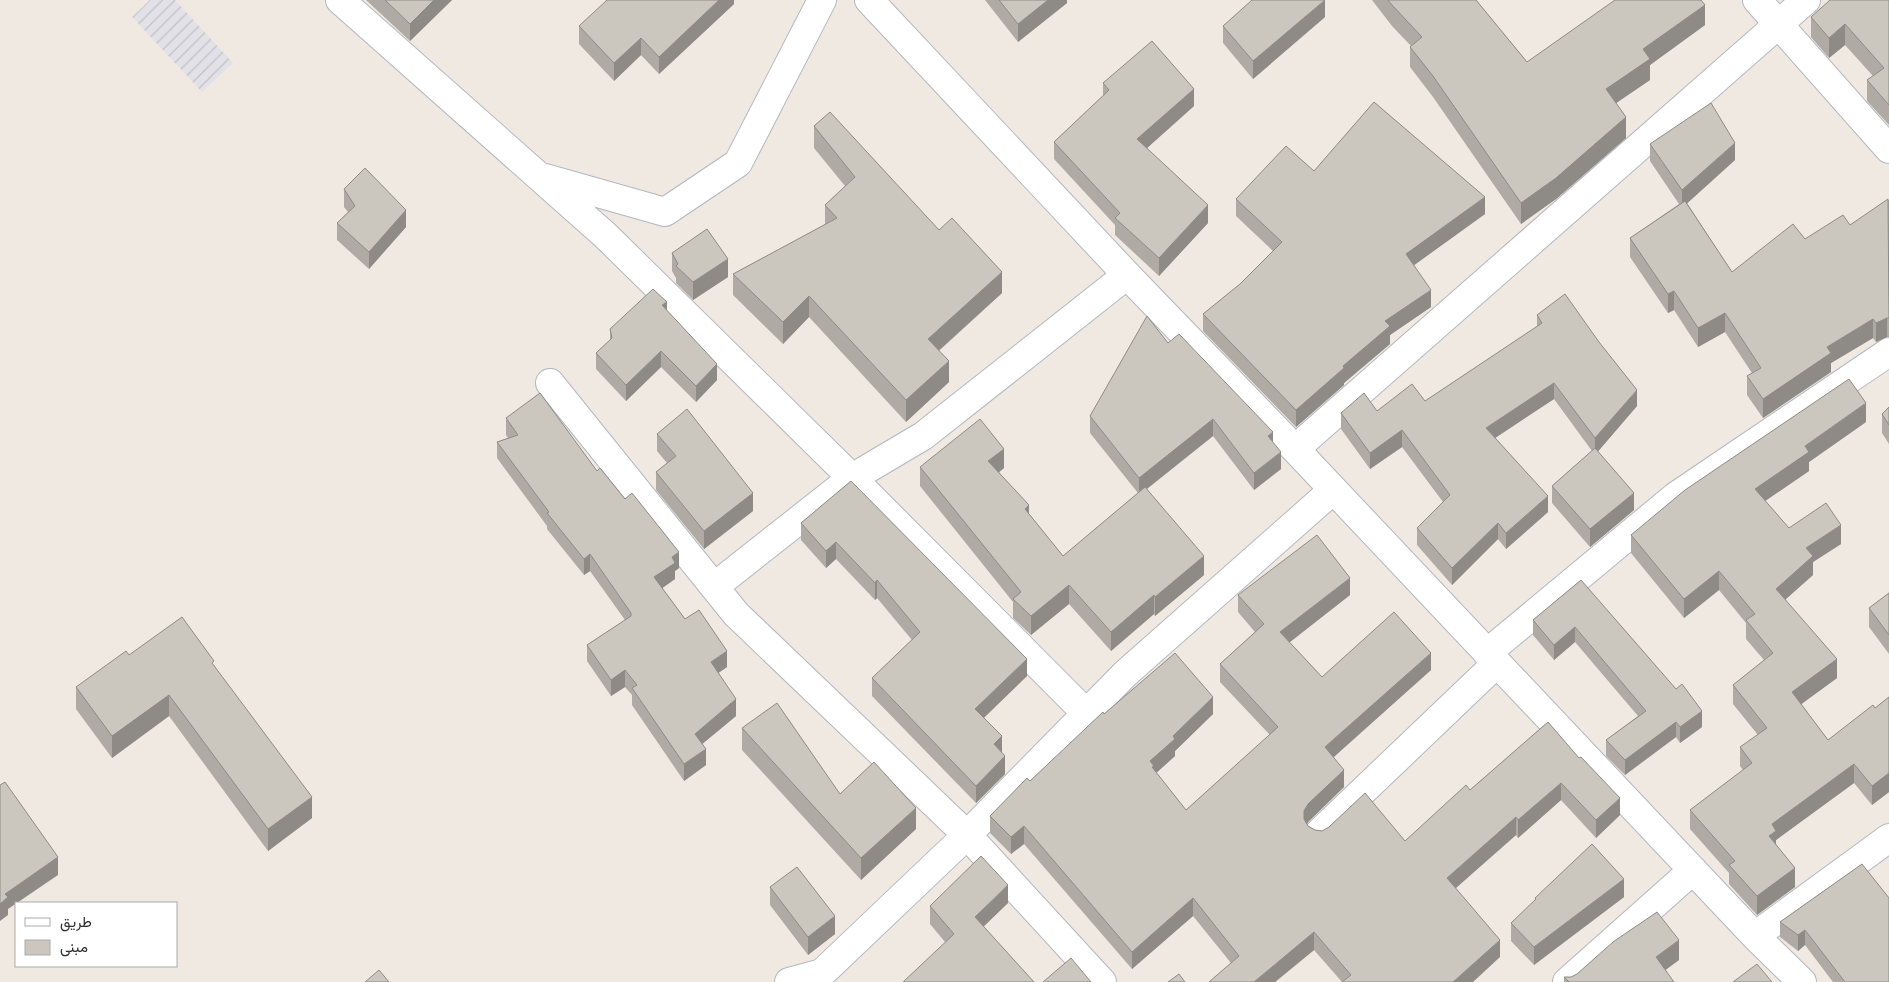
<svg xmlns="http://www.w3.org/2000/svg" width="1889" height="982" font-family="Montserrat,Vazirmatn,sans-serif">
  <defs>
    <pattern id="industrial-furrows" width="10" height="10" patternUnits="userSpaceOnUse" patternTransform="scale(1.25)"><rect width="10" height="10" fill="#e3e1e8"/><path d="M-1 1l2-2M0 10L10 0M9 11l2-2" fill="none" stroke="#c3c1c7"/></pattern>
  </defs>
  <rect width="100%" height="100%" fill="#efe9e1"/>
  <path fill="url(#industrial-furrows)" d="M150 0H175L233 63 202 92 132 17Z"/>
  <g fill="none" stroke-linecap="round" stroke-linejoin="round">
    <g stroke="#b4b7c1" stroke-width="30">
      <path id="street" d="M340 0 606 236 852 478 1086 713
        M869 0 1127 275 1295 449 1755 936 1802 982
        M1757 0 1889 149
        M545 178 665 212 738 163 822 0
        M550 383 736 614 967 835 1102 982
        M1295 449 1806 0
        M715 586 852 478 923 436 1127 275
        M1487 653 1676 496 1889 352
        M1319 833 1497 663
        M1755 936 1889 838
        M789 982 822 973 967 835 1125 674 1333 490
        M1567 982 1693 870"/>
    </g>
    <use href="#street" stroke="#fff" stroke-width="28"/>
  </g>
  <path fill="#afaba4" d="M366 0H452L410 41Z
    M734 0V4L659 74 641 55 614 81 579 44V26Z
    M985 0H1067V3L1018 42Z
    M1372 0H1476L1527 62 1705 25 1650 65V80L1616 103 1626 138 1556 199 1521 224 1433 97 1410 67V47L1411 46 1392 26Z
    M1889 0V125L1867 101V80L1873 76 1845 45 1829 58 1811 37V17Z
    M1325 17 1253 79 1223 43V26Z
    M1103 83 1194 106 1147 148 1208 223 1159 276 1115 235V225L1054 159V142L1103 96Z
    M814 126 939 230 1002 293 939 351 949 382 906 422 809 317 783 344 733 295V274L825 225V205L845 186 814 148Z
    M1650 144 1735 160 1687 203 1732 272 1805 239 1850 225 1889 200V337H1887L1876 342 1873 338 1831 363V372L1763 418 1747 395V376L1752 373 1725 332 1698 347 1674 310 1668 313 1630 257V238L1679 204 1650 161Z
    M1314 171 1485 214 1414 265 1431 307 1390 335V344L1344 383V385L1296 427 1203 331V314L1240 284 1273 251 1236 216V199Z
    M344 189 406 227 369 269 337 240V223L348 212 344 207Z
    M672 253 728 277 693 300 676 283V278L672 271Z
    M667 311 717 380 696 402 661 367 626 401 596 369V353L610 340V329Z
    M1537 315 1637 406 1598 451 1634 510 1590 547 1552 503V486L1592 451 1554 399 1495 438 1548 512 1506 549 1498 539 1452 585 1417 545V528L1443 502 1402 447 1370 469 1341 429V413L1377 411 1425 401 1537 327Z
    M1168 343 1273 443 1281 469 1254 490 1213 436 1147 489 1204 575 1155 616 1154 614 1111 651 1069 604 1031 635 1013 618V602L920 486V467L1004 468 999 472 1029 514 1063 556 1138 493 1090 433V416Z
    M1889 407V444L1882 433V414Z
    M506 418 597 471 679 568 675 571V579L662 588 685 619 727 667 718 673 736 716 702 744 706 765 684 781 632 705V695L625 687 611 696 587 661V645L625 620 590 571 584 575 547 529V526L497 458V442L508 438 506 435Z
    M1866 422 1809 462V471L1765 501 1789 528 1841 544 1813 562V575L1785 599 1837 678 1801 704 1828 740 1875 708 1889 697V792L1872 805 1854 783 1776 840V844L1795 887 1757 915 1729 884V873L1690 829V810L1743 770 1740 766V747L1758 735 1733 704V685L1764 660 1746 639V623L1719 590 1684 618 1631 553V535Z
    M657 434 753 511 704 549 656 490V472L667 463 657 451Z
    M851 481 1027 676 984 718 1002 752 1005 774 976 803 872 696V678L912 640 877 598 875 600 836 559 826 568 801 540V523Z
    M1581 580 1702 727 1680 743 1676 737 1625 775 1606 756V740L1638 716 1575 642 1554 660 1533 635V620Z
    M1889 593V654L1869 627V608Z
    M1238 595H1350L1289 642 1322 677 1431 670 1333 757 1344 787 1308 822 1307 824 1308 826 1315 830 1405 841 1470 790 1548 722 1620 815 1596 838 1561 800 1518 838 1516 835 1455 888 1500 957 1342 982 1314 950 1275 982H1209L1231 963 1193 916 1132 969 1024 844 1011 854 990 833V816L1030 781 1104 714H1213L1175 751V756L1156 773 1186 810 1270 735 1220 682V664L1255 632 1238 612Z
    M129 655 214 665 312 818 268 851 169 716 112 758 76 709V687Z
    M742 728 840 794 916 829 861 880 742 750Z
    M1862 864 1889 982H1833L1805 945 1798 951 1780 937V922Z
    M770 887 835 934 808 955 770 905Z
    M1624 897 1534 965 1511 941V923L1535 901V898Z
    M1008 903 983 926 945 942 930 924V906Z
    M1679 960 1665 970 1674 982H1564V977H1571Z"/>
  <path fill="#8e8b86" d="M434 0H452L410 41V24Z
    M719 0H734V4L659 74V57Z
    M1048 0H1067V3L1018 42V24Z
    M1325 0V17L1253 79V61Z
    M1705 5V25L1650 65V80L1606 110V89L1643 49Z
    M1845 24V45L1829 58V38Z
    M641 38V55L614 81V63Z
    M1194 89V106L1137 157V139Z
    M1626 117V138L1556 199 1521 224V203Z
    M1735 143V160L1682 208V190Z
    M1485 197V214L1406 271V254Z
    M1208 205V223L1159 276V258Z
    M406 210V227L369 269V252Z
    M728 259V277L693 300V282Z
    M1002 272V293L928 360V339Z
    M1431 290V307L1390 335V344L1344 383V385L1296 427V410L1343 366 1385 321Z
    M1674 291V310L1668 313V294Z
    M809 296V317L783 344V322Z
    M667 302V318L662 305Z
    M1725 313V332L1698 347V328Z
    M1887 318V337L1876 342V323Z
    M1873 319V338L1831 363V372L1763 418V399L1827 347Z
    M661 351V367L626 401V385Z
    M949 361V382L906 422V400Z
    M717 364V380L696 402V386Z
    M1554 383V399L1486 444V428Z
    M1637 390V406L1595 455V438Z
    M1866 403V422L1809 462V471L1755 508V489L1805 446Z
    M1213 419V436L1139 495V478Z
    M1402 430V447L1370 469V453Z
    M1273 432V449L1268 436Z
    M1004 449V468L988 481V461Z
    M1281 452V469L1254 490V473Z
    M753 493V511L704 549V531Z
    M1634 493V510L1590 547V529Z
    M1548 496V512L1506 549V533Z
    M1029 505V524L1025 509Z
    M1498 523V539L1452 585V568Z
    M1841 525V544L1813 562V575L1776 608V589L1806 548Z
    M836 542V559L826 568V551Z
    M679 552V568L675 571V579L654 594V577L672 557Z
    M590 554V571L584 575V559Z
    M1204 556V575L1155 616V597Z
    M1719 571V590L1684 618V599Z
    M1350 578V595L1280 650V632Z
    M877 580V598L875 600V583Z
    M1069 585V604L1031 635V616Z
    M1154 595V614L1111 651V632Z
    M1575 627V642L1554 660V645Z
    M727 651V667L711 678V662Z
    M1431 653V670L1325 765V747Z
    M1027 659V676L975 726V709Z
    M1837 659V678L1792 711V692Z
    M625 670V687L611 696V680Z
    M169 695V716L112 758V736Z
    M1213 697V714L1175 751V756L1154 775 1150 761 1173 736Z
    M736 699V716L695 750V734Z
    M1702 711V727L1680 743V727Z
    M1676 722V737L1625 775V760Z
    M1002 736V753L994 744Z
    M706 749V765L684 781V764Z
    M1005 756V774L976 803V786Z
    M1854 764V783L1776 840V850L1769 836 1772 824Z
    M1344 770V787L1308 822 1304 829V811L1308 804Z
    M1889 773V792L1872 805V786Z
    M1561 783V800L1518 838V820Z
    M312 797V818L268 851V829Z
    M1620 798V815L1596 838V820Z
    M916 808V829L861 880V858Z
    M1516 817V835L1447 896V878Z
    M1024 826V844L1011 854V837Z
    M58 857V875L8 909V915L0 921V904L5 894Z
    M1795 868V887L1757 915V896Z
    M1624 879V897L1534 965V947Z
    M1008 885V903L975 935V917Z
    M1193 898V916L1132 969V952Z
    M835 916V934L808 955V937Z
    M1805 930V945L1798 951V935Z
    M1314 932V950L1275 982H1254Z
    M1500 940V957L1473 982H1453Z
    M1679 940V960L1656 977V957Z"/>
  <path fill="#cbc7bf" stroke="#8e8b86" d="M385 0H434L410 24Z
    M607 0H719L659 57 641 38 614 63 579 26Z
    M999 0H1048L1018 24Z
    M1252 0H1325L1253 61 1223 26Z
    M1388 0H1476L1527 62 1615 0H1701L1705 5 1643 49 1650 59 1606 89 1626 117 1556 178 1521 203 1433 76 1410 47 1422 37 1392 5Z
    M1830 0H1889V105L1867 80 1884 68 1845 24 1829 38 1811 17Z
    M1152 41 1194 89 1137 139 1208 205 1159 258 1115 218 1120 213 1054 142 1109 90 1103 83Z
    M1374 102 1485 197 1406 254 1431 290 1385 321 1390 326 1343 366 1344 368 1296 410 1203 314 1240 284 1282 242 1236 199 1286 146 1314 171Z
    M1711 103 1735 143 1682 190 1650 144Z
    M830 112 939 230 952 218 1002 272 928 339 949 361 906 400 809 296 783 322 733 274 837 218 825 205 855 177 814 126Z
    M365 168 406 210 369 252 337 223 355 206 344 189Z
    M1888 199 1889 318H1887L1876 323 1873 319 1827 347 1831 353 1763 399 1747 376 1761 368 1725 313 1698 328 1674 291 1668 294 1630 238 1685 201 1732 272 1793 224 1805 239 1843 215 1850 225Z
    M707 229 728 259 693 282 676 266 678 264 672 253Z
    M653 289 667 302 662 305 717 364 696 386 661 351 626 385 596 353 612 338 610 329Z
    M1565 294 1599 342 1637 390 1595 438 1554 383 1486 428 1548 496 1506 533 1498 523 1452 568 1417 528 1450 495 1402 430 1370 453 1341 413 1364 393 1377 411 1412 384 1425 401 1542 323 1537 315Z
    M1147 316 1168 343 1179 334 1273 432 1268 436 1281 452 1254 473 1213 419 1139 478 1090 416Z
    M1849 379 1866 403 1805 446 1809 452 1755 489 1789 528 1826 503 1841 525 1806 548 1813 556 1776 589 1837 659 1792 692 1828 740 1873 705 1875 708 1889 697V773L1872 786 1854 764 1772 824 1776 831 1769 836 1795 868 1757 896 1729 865 1735 861 1690 810 1752 763 1740 747 1767 728 1733 685 1773 653 1746 620 1755 614 1719 571 1684 599 1631 535 1685 490Z
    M540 393 597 471 600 468 625 499 632 493 679 552 672 557 675 563 654 577 685 619 699 610 727 651 711 662 736 699 695 734 706 749 684 764 632 688 637 685 625 670 611 680 587 645 631 616V613L590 554 584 559 547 513 549 512 497 442 518 435 506 418Z
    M1889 407V425L1882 414Z
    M687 409 753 493 704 531 656 472 676 456 657 434Z
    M980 419 1004 449 988 461 1029 505 1025 509 1063 556 1145 487 1204 556 1155 597 1154 595 1111 632 1069 585 1031 616 1013 599 1021 592 920 467Z
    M1595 448 1634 493 1590 529 1552 486Z
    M851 481 1027 659 975 709 1002 736 994 744 1005 756 976 786 872 678 920 632 877 580 875 583 836 542 826 551 801 523Z
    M1317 535 1350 578 1280 632 1322 677 1394 612 1431 653 1325 747 1344 770 1308 804 1304 811V819L1308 826 1315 830 1322 831 1329 827 1365 793 1405 841 1466 785 1470 790 1548 722 1579 758 1581 757 1620 798 1596 820 1561 783 1518 820 1516 817 1447 878 1500 940 1453 982H1342L1351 975 1314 932 1254 982H1209L1239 956 1193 898 1132 952 1024 826 1011 837 990 816 1027 778 1030 781 1103 712 1104 714 1175 653 1213 697 1173 736 1175 739 1150 761 1154 766 1152 767 1186 810 1278 727 1220 664 1264 624 1238 595Z
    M1581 580 1676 689 1682 684 1702 711 1680 727 1676 722 1625 760 1606 740 1646 711 1575 627 1554 645 1533 620Z
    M1889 593V635L1869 608Z
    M182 617 214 661 212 663 312 797 268 829 169 695 112 736 76 687 126 651 129 655Z
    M777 703 840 794 874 762 916 808 861 858 742 728Z
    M5 782 58 857 5 894 8 897 0 904V785Z
    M1592 844 1624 879 1534 947 1511 923 1536 899 1535 898Z
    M981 856 1008 885 975 917 1034 982H903L954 934 930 906Z
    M1862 864 1889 898V982H1845L1805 930 1798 935 1780 922Z
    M797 867 835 916 808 937 770 887Z
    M1657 912 1679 940 1656 957 1674 982H1569L1564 977H1571L1577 974 1613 942Z
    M1071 958 1091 982H1043Z
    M1757 964 1772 982H1733Z
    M379 970 389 982H365Z
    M1179 974 1185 982H1168Z"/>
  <rect x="15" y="902" width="162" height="65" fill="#ffffff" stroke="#ababab"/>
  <rect x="25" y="918" width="25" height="8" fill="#ffffff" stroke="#ababab"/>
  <text x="60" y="927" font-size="15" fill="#2e2e2e">طريق</text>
  <rect x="25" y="940" width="25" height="15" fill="#cbc7bf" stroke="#ababab"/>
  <text x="60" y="952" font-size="15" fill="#2e2e2e">مبنى</text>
</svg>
